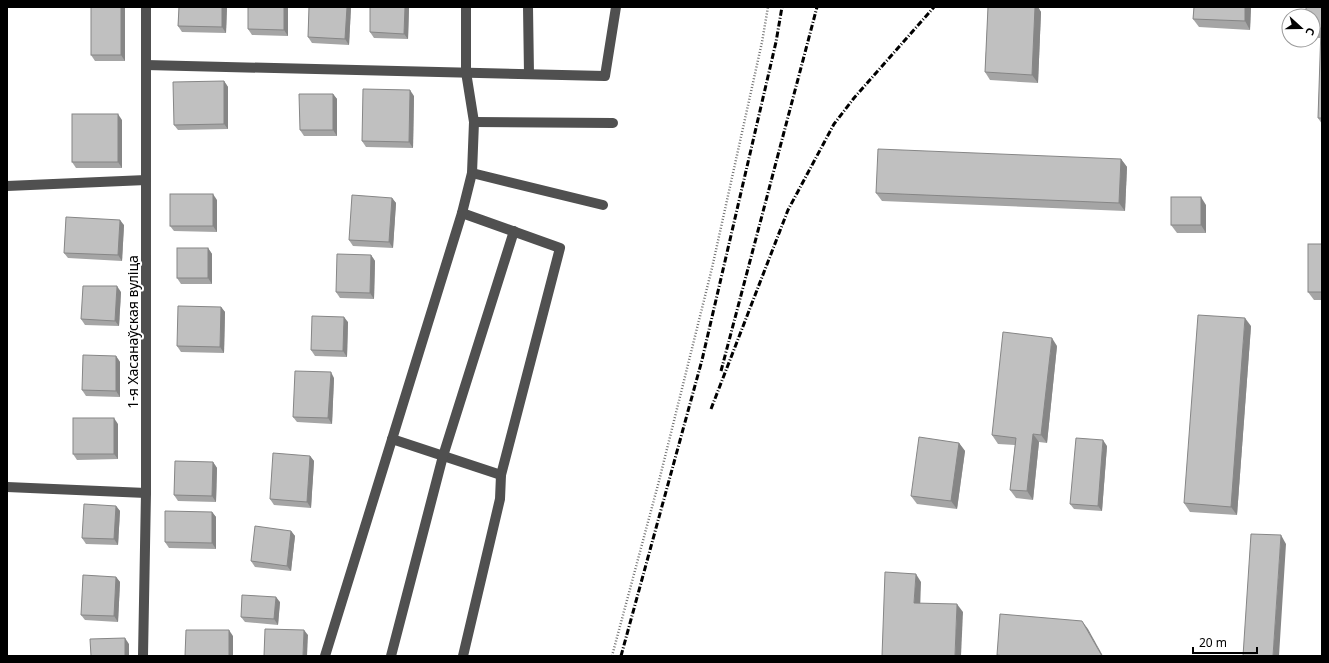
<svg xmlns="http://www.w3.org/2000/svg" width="1329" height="663" font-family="'Noto Sans',sans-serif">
<rect width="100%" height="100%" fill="#fff"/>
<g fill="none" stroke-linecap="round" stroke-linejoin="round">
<!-- path -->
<polyline stroke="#727272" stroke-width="2.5" stroke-dasharray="1 2" stroke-linecap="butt" points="612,656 659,481 712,268 762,42 768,7"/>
<!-- minor -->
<g stroke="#505050" stroke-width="10">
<polyline points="528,7 529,74"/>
<polyline points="146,65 605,76 616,7"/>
<polyline points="474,122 613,123"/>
<polyline points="472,173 603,205"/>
<polyline points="7,186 146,180"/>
<polyline points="462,213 560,248 501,475 500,499 463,656"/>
<polyline points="392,439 501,475"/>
<polyline points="7,487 146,493"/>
<polyline points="143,656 146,493 146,7"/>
<polyline points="325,656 462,213 472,173 474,122 466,72 466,7"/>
<polyline points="391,656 443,456 514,231"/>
</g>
<!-- rail -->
<g stroke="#000" stroke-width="3" stroke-dasharray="6 2 1 2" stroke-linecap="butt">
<polyline points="721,371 817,7"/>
<polyline points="711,409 788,210 834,124 854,98 934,7"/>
<polyline points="621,656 702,360 776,42 782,7"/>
</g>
</g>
<!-- wall -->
<g fill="#a5a5a5">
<polygon points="91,7 125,7 125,61 95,61 91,55"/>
<polygon points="179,7 227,7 226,33 182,32 178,26"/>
<polygon points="288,7 288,36 252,35 248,29"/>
<polygon points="309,7 351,7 349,45 312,43 308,37"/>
<polygon points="370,7 409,7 408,39 374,38 370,32"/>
<polygon points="988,7 1038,7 1041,12 1038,83 990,80 985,72"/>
<polygon points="1194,7 1251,7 1250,30 1199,27 1193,19"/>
<polygon points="1322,7 1322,124 1318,118 1321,38 1313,38 1313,16"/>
<polygon points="224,81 228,87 228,129 178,130 174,125"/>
<polygon points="333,94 337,99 337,136 304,136 300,130"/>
<polygon points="414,96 413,148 366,147 362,141"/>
<polygon points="122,120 122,168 76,168 72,162"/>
<polygon points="1121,159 1127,167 1125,211 882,201 876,193"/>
<polygon points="392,198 396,203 393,248 353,246 349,240"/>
<polygon points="217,200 217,232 174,231 170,226"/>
<polygon points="1206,205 1206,233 1177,233 1171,225"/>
<polygon points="124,225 122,261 68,258 64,253"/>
<polygon points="1322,244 1322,300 1314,300 1308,292"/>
<polygon points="208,248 212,254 212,284 181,284 177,278"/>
<polygon points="371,255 375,261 374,299 340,298 336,292"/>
<polygon points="121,292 119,326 85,325 81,319"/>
<polygon points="221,307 225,312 224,353 181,352 177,346"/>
<polygon points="348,322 347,357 315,356 311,350"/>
<polygon points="1251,326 1237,515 1190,512 1184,503"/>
<polygon points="1057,346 1047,443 1039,442 1033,500 1016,498 1010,490 1015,445 998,444 992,435"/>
<polygon points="116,356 120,362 120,397 86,396 82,390"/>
<polygon points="334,378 332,424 297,422 293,417"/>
<polygon points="118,424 118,459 77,460 73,454"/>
<polygon points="959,443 965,451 957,509 917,504 911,496"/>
<polygon points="1107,446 1102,511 1074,509 1070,504"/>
<polygon points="310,456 314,461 311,508 274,505 270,499"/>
<polygon points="213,462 217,468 216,502 178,501 174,495"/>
<polygon points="116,506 120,511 118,545 86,544 82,538"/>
<polygon points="212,512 216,517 216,549 169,548 165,542"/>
<polygon points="291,531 295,536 291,571 255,567 251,561"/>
<polygon points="116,577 120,582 118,622 85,620 81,615"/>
<polygon points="280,602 278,625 245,622 241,617"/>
</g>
<!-- shaded-wall -->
<g fill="#868686">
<polygon points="121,7 125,7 125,61 121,55"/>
<polygon points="222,7 227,7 226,33 222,27"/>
<polygon points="284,7 288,7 288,36 284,30"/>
<polygon points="347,7 351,7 349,45 345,39"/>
<polygon points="405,7 409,7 408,39 404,34"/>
<polygon points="1035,7 1038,7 1041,12 1038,83 1032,75"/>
<polygon points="1245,7 1251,7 1250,30 1245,21"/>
<polygon points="224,81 228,87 228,129 224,124"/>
<polygon points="410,90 414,96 413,148 409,142"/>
<polygon points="333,94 337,99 337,136 333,130"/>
<polygon points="118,114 122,120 122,168 118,162"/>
<polygon points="1121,159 1127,167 1125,211 1119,203"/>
<polygon points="213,194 217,200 217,232 213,226"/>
<polygon points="1201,197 1206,205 1206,233 1201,225"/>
<polygon points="392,198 396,203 393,248 389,242"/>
<polygon points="120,220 124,225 122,261 118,255"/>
<polygon points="208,248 212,254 212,284 208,278"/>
<polygon points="371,255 375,261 374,299 370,293"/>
<polygon points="117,286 121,292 119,326 115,321"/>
<polygon points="221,307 225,312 224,353 220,347"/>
<polygon points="344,317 348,322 347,357 343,351"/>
<polygon points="1245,318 1251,326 1237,515 1231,507"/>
<polygon points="1052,338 1057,346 1047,443 1041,435"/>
<polygon points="116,356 120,362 120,397 116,391"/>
<polygon points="331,372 334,378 332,424 328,418"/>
<polygon points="114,418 118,424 118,459 114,454"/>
<polygon points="1033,434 1039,442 1033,500 1027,491"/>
<polygon points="1103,440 1107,446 1102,511 1098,506"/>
<polygon points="959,443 965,451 957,509 951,501"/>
<polygon points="310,456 314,461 311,508 307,502"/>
<polygon points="213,462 217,468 216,502 212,496"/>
<polygon points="116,506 120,511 118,545 114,539"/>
<polygon points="212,512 216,517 216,549 212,543"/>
<polygon points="291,531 295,536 291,571 287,566"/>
<polygon points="1281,535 1286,544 1279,656 1273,656"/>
<polygon points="916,574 921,582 920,611 914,603"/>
<polygon points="116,577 120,582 118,622 114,616"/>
<polygon points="276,597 280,602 278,625 274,619"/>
<polygon points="957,604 963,612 961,656 955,656"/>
<polygon points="1082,621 1088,629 1103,656 1102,656"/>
<polygon points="229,630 233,636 233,656 229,656"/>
<polygon points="304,630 308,635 307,656 303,656"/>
<polygon points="125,638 129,644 129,656 125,656"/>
</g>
<!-- building -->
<g fill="#c0c0c0" stroke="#868686">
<rect x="91" y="7" width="30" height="48"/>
<polygon points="179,7 222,7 222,27 178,26"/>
<polygon points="248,7 284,7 284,30 248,29"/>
<polygon points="309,7 347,7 345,39 308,37"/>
<polygon points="370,7 405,7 404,34 370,32"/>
<polygon points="988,7 1035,7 1032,75 985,72"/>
<polygon points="1194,7 1245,7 1245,21 1193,19"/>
<polygon points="1306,7 1322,7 1322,118 1318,118 1321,28 1313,28 1313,16 1306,16"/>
<polygon points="224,81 224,124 174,125 173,82"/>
<polygon points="363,89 410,90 409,142 362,141"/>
<polygon points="299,94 333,94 333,130 300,130"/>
<rect x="72" y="114" width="46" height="48"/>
<polygon points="878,149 1121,159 1119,203 876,193"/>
<rect x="170" y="194" width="43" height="32"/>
<polygon points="352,195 392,198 389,242 349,240"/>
<rect x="1171" y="197" width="30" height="28"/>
<polygon points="66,217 120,220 118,255 64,253"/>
<rect x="1308" y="244" width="14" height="48"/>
<rect x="177" y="248" width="31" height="30"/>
<polygon points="337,254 371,255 370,293 336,292"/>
<polygon points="83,286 117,286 115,321 81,319"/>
<polygon points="178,306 221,307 220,347 177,346"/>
<polygon points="1198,315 1245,318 1231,507 1184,503"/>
<polygon points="312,316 344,317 343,351 311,350"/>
<polygon points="1003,332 1052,338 1041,435 1033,434 1027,491 1010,490 1016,438 992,435"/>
<polygon points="83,355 116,356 116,391 82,390"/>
<polygon points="295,371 331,372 328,418 293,417"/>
<rect x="73" y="418" width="41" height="36"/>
<polygon points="919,437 959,443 951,501 911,496"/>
<polygon points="1076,438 1103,440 1098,506 1070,504"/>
<polygon points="273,453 310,456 307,502 270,499"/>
<polygon points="175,461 213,462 212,496 174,495"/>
<polygon points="84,504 116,506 114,539 82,538"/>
<polygon points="165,511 212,512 212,543 165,542"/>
<polygon points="255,526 291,531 287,566 251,561"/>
<polygon points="1251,534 1281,535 1273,656 1243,656"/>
<polygon points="885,572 916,574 914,603 957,604 955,656 882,656"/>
<polygon points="83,575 116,577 114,616 81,615"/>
<polygon points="242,595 276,597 274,619 241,617"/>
<polygon points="1000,614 1082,621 1102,656 1004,656 997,655"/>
<polygon points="265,629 304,630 303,656 264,656"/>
<polygon points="186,630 229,630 229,656 185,656"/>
<polygon points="125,638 125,656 91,656 90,639"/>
</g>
<g text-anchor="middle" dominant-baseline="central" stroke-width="4" stroke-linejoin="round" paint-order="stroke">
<!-- street labels -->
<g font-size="14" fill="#000" stroke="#fff">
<text transform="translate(132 332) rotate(-90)">1-я Хасанаўская вуліца</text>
</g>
</g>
<!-- border -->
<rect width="1329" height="663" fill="none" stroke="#000000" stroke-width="16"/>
<!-- north arrow -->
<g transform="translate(1301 28) rotate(111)"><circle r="19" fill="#ffffff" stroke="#999999"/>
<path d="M0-3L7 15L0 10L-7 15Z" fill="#000000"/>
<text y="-6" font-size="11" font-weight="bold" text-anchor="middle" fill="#000000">С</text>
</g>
<!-- scale -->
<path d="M1193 647v6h64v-6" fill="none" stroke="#000000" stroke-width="2"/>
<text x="1199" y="647" font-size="12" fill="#000000" stroke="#ffffff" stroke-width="3" paint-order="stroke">20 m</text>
</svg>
